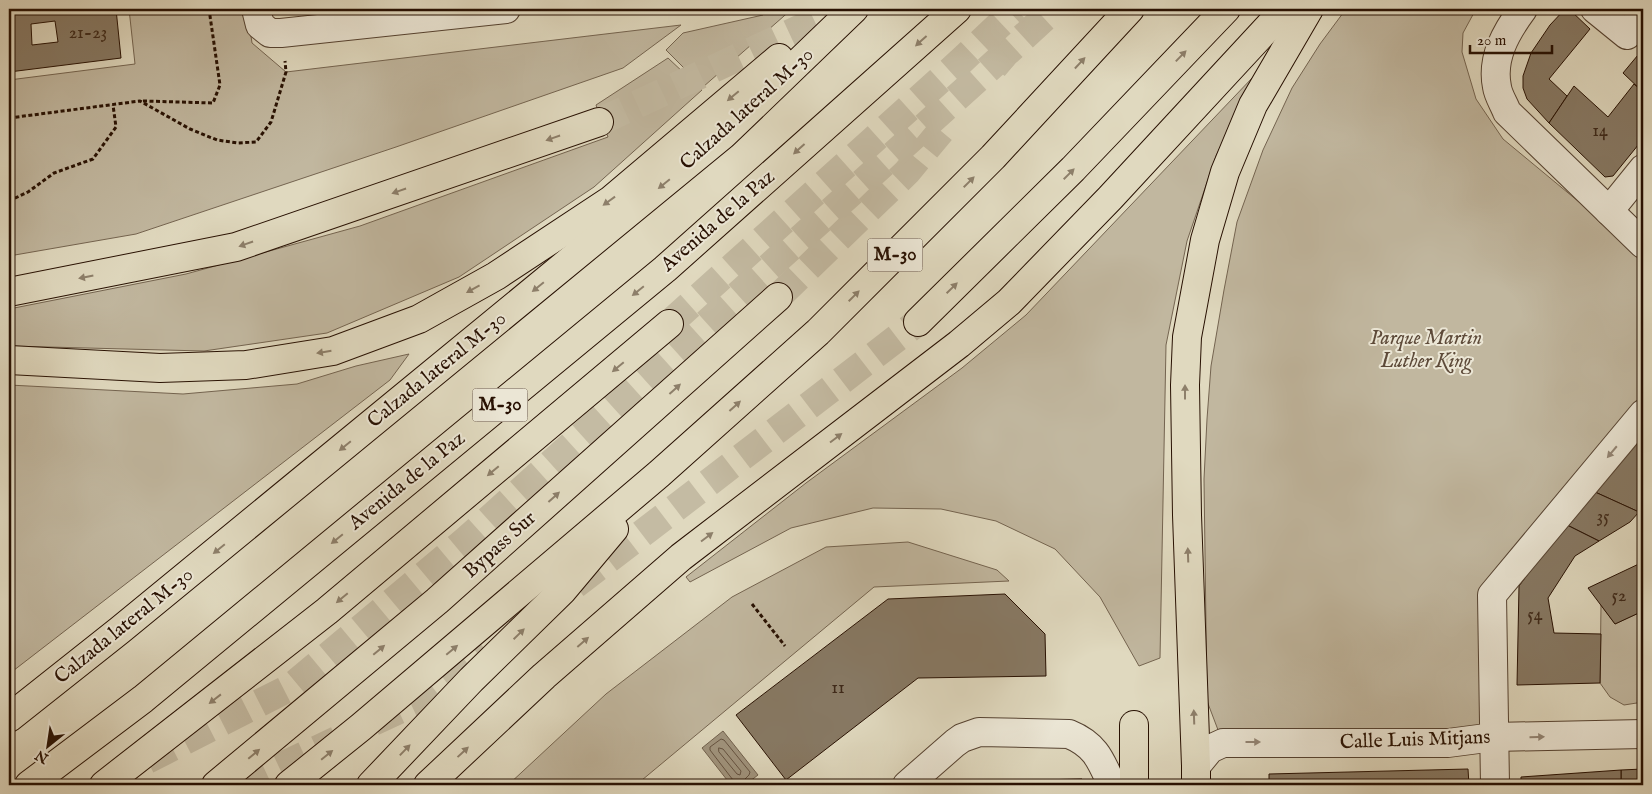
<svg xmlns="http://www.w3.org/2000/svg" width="1652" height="794" font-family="'IM FELL English',serif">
<rect width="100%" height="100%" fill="#e0d9bf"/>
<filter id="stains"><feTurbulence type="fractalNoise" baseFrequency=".004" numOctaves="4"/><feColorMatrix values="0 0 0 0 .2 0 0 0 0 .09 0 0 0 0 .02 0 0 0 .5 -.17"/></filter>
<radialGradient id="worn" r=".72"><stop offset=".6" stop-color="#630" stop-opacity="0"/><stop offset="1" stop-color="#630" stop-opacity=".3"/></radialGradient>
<!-- green -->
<g fill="#c1b79f" stroke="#746450">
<polygon points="129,9 247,9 252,43 286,72 681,25 623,68 396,147 136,234 9,256 9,80 135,64"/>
<polygon points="764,9 792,9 703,87 666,50 683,33 763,15"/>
<polygon points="1346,9 1476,9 1463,33 1462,52 1476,99 1503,139 1643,255 1643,414 1492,595 1494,737 1223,743 1207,701 1204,479 1207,419 1211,366 1224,290 1237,222 1263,150 1292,88 1320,44"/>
<polygon points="668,58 702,90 594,187 459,277 327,333 204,351 9,346 9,309 186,274 360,226 608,137 596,105"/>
<polygon points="1254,76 1216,156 1187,241 1166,345 1160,658 1139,666 1100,597 1055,549 996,521 941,509 873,508 791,528 690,582 686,577 806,483 962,368 1026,315"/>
<polygon points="409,354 390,380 9,674 9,385 183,394 297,384 356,366"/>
<polygon points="908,542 997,570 1009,581 874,587 636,785 508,785 606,694 732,597 826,547"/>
<polygon points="1601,605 1615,624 1643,611 1643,702 1624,705 1610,697 1600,683"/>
</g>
<!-- water -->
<polygon fill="#a1957f" stroke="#70604d" points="723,731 758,775 745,785 731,785 702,748"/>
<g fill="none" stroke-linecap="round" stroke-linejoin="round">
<!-- shore -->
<g stroke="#645240" stroke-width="1">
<polygon points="719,748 723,749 741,771 740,775 737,774 719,752"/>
<polyline points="735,785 733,780 710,750 710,747 721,739 724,740 750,772 749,775 744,780 742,785"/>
</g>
</g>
<!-- building -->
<g fill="#877964" stroke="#271002" fill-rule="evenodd">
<path d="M9,9H116L121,58L9,72ZM55,21L58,42L32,45L31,24Z"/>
<polygon points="1565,9 1569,9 1590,29 1549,79 1567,96 1549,123 1527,99 1523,88 1523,76 1531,53 1550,25"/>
<polygon points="1643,49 1643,92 1623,73"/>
<polygon points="1634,84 1643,92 1643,139 1613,176 1605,177 1549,123 1574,86 1608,117"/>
<polygon points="1643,435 1643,509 1639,512 1595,492"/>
<polygon points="1595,492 1639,512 1630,522 1599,541 1565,524"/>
<polygon points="1565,524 1599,541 1575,556 1548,598 1554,633 1601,634 1600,683 1517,685 1519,586"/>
<polygon points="1643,562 1643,611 1615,624 1588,588"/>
<polygon points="1005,594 1045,634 1046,676 918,678 786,780 736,715 888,599"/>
<polygon points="1468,769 1469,785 1269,785 1269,774"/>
<polygon points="1643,769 1643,785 1621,785 1621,770"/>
<polygon points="1621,770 1621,785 1521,785 1521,777"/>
<polygon points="1082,779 1082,785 1035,785 1035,780"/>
</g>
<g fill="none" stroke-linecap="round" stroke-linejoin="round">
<!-- highway-tunnel -->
<g stroke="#c4bba3" stroke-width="28" stroke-dasharray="28 14" stroke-linecap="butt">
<polyline points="994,67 1005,54 1054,9"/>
<polyline points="599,122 842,9"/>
<polyline points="778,297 907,172 941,131"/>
<polyline points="669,324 960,62 1016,9"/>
<polyline points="575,585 918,322"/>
<polyline points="373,722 431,695 487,652"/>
<polyline points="147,760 291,687 466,540 1005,54"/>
<polyline points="241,785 337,740"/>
</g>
<!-- minor casing -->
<g stroke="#554231" stroke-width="30">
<g id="minor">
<polyline points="256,9 260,25 270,33 281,33 506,9"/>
<path d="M1523,9C1506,32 1491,58 1497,87C1498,95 1504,104 1507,112L1643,244"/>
<polyline points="1595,9 1627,35 1643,15"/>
<polyline points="1609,211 1643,169"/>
<polyline points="1196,766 1210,749 1223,743 1448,743 1494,737 1643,734"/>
<path d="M907,785L955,743L962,738L979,732L1069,734C1096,745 1101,761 1112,785"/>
<polyline points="1495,785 1492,595 1643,414"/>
</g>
</g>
<!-- major casing -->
<g stroke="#271002" stroke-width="30">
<polyline id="major" points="1196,766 1196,785"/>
</g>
<!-- highway casing -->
<g stroke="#271002" stroke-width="30">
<g id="highway">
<polyline points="9,292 236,247 599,122"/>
<polyline points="918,322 1073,169 1226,9"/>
<polyline points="9,360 160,368 246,365 333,351 419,319 496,276 611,200 779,58"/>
<polyline points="9,718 120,630 723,135 854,9"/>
<polyline points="1134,725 1134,785"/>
<polyline points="1196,766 1187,515 1185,385 1187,337 1205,240 1225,172 1253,105 1309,9"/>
<polyline points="29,785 143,699 665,269 957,9"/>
<polyline points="104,785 327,611 669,324"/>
<polyline points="216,785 437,601 778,297"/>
<polyline points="289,785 361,727 659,474 818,332 993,157 1130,9"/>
<polyline points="371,785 471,680 562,591 614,529"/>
<polyline points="428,785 544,676 681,557 959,344 1009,302 1110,198 1285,9"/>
</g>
</g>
<!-- path -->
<g stroke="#271002" stroke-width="3" stroke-dasharray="4 2.5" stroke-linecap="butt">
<polyline points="143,101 213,103 220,85 209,9"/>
<polyline points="9,118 140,101 190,129 217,140 238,143 256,142 271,122 286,72 285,61"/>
<polyline points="9,201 28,192 54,173 93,159 116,127 113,105"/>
<polyline points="752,604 785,646"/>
</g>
<!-- minor -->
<use href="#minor" stroke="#ebe6d5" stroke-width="28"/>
<!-- major -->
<use href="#major" stroke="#e0d9bf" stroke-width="28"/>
<!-- highway -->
<use href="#highway" stroke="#e0d9bf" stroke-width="28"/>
</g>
<!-- one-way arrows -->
<defs><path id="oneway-solid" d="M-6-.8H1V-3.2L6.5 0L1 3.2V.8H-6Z" transform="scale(1.25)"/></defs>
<g fill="#8d7f6a">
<use href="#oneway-solid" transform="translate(921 41) rotate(138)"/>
<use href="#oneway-solid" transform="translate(1181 56) rotate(-46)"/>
<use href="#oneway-solid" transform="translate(1080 63) rotate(-47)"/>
<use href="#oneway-solid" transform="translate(733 96) rotate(140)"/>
<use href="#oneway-solid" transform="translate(553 138) rotate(161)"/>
<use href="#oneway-solid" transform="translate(799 149) rotate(138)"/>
<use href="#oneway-solid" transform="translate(1069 174) rotate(-45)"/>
<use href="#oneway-solid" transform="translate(969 182) rotate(-45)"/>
<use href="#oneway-solid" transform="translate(664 184) rotate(141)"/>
<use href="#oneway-solid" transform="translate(399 191) rotate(161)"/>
<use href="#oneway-solid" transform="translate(609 201) rotate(144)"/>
<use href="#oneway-solid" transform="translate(246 244) rotate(161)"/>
<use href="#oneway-solid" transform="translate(86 277) rotate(169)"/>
<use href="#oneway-solid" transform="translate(538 287) rotate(141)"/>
<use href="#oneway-solid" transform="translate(952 288) rotate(-44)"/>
<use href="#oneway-solid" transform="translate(473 289) rotate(151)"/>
<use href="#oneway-solid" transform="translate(638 291) rotate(141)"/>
<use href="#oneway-solid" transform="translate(854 296) rotate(-45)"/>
<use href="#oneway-solid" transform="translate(324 352) rotate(171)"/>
<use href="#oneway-solid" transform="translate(618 367) rotate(140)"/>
<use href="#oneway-solid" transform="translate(675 389) rotate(-42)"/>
<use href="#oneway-solid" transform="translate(1185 392) rotate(-90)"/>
<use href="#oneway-solid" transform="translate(735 406) rotate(-42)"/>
<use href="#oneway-solid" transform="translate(836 438) rotate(-37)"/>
<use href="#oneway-solid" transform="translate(345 446) rotate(141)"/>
<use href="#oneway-solid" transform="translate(493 471) rotate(140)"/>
<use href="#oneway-solid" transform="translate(554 497) rotate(-42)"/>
<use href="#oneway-solid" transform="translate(707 537) rotate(-37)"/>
<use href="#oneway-solid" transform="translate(337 539) rotate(141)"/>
<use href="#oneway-solid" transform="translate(219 549) rotate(141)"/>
<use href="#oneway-solid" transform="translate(1188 555) rotate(-92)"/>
<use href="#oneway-solid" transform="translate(342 598) rotate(140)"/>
<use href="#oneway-solid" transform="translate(519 634) rotate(-44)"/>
<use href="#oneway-solid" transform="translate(583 642) rotate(-41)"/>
<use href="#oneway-solid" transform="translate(379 650) rotate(-40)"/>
<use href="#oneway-solid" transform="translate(452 650) rotate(-40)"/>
<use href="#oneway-solid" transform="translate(215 699) rotate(142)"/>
<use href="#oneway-solid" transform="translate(1194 717) rotate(-92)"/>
<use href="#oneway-solid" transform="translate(405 750) rotate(-46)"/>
<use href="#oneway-solid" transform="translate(463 752) rotate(-43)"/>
<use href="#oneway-solid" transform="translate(254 754) rotate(-40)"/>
<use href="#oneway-solid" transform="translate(327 755) rotate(-39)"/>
</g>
<g fill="#938676">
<use href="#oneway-solid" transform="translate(1612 452) rotate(130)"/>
<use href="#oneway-solid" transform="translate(1537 737) rotate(-2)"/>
<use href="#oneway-solid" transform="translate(1253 742)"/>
</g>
<g text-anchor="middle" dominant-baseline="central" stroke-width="4" stroke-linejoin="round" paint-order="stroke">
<!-- number labels -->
<g font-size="18" fill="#3f2a1a">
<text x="88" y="33">21-23</text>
<text x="1600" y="131">14</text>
<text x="1603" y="517">35</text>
<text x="1619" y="596">52</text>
<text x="1535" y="615">54</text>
<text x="838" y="688">11</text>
</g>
<!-- shield labels -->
<g fill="#ebe6d5" stroke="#625041" stroke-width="1">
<rect x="867.5" y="238.5" width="55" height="33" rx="4"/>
<rect x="472.5" y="388.5" width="55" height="33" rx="4"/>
</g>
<g font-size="19" font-weight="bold" fill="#271002">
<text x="895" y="255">M-30</text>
<text x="500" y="405">M-30</text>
</g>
<!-- street labels -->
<g font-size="20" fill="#271002" stroke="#ebe6d5">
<text transform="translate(747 109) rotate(-42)">Calzada lateral M-30</text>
<text transform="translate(718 221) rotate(-41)">Avenida de la Paz</text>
<text transform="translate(437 370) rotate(-39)">Calzada lateral M-30</text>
<text transform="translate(407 481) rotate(-39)">Avenida de la Paz</text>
<text transform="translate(500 545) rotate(-42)">Bypass Sur</text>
<text transform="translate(124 626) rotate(-39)">Calzada lateral M-30</text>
<text transform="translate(1415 740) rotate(-2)">Calle Luis Mitjans</text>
</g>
<!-- park labels -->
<g font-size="20" font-style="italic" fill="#5d4a39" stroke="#ebe6d5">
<text x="1426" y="338">Parque Martin<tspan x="1426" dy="23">Luther King</tspan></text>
</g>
</g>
<!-- margin -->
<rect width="1652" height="794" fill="none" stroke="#e0d9bf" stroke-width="30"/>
<rect x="10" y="10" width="1632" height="774" fill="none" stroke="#271002" stroke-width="2.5"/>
<rect x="15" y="15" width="1622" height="764" fill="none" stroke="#271002"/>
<!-- north arrow -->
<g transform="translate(48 746) rotate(210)" stroke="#ebe6d5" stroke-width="4" paint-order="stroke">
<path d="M0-4L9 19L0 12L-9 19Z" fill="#271002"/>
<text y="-8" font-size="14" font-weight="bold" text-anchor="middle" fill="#271002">N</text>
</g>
<!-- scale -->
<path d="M1470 45v8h82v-8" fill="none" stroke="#271002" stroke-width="2.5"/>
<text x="1477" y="45" font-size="15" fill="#271002" stroke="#ebe6d5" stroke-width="4" paint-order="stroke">20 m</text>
<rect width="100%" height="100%" filter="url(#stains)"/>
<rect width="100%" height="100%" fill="url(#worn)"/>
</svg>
